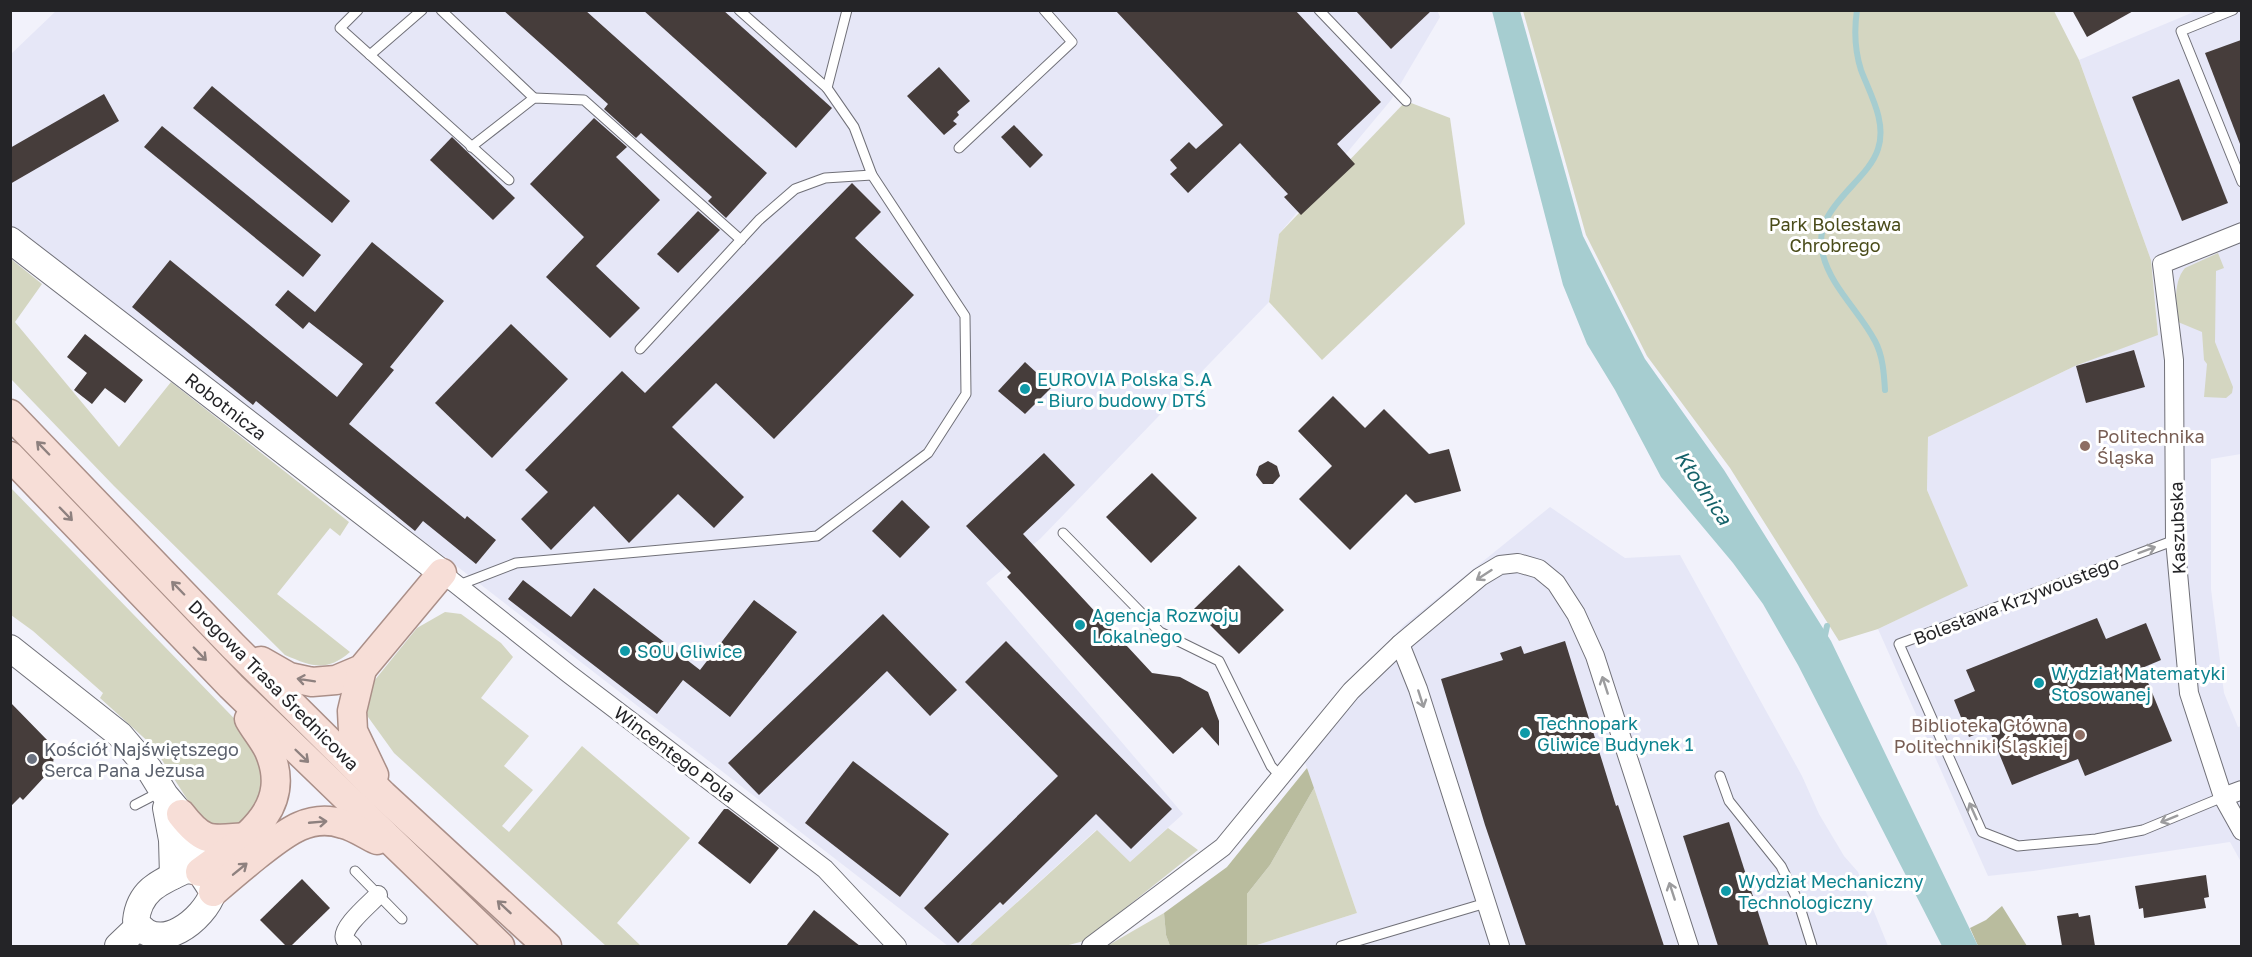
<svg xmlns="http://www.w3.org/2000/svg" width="2252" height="957" font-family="'Golos Text',sans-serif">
<rect width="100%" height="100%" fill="#f2f2fb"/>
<!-- built -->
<g fill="#e6e7f7">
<polygon points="57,10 1437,10 1440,17 1391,100 1279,234 1269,302 1040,539 986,583 1183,814 1130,862 1096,830 969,946 948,946 454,564 11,225 10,55"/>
<polygon points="2196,11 2241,11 2241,454 2211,459 2211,589 2224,693 2238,727 2241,726 2241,862 2230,842 2033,871 1988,876 1878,629 1967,586 1927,490 1928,437 2075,366 2158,334 2151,260 2079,60"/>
<polygon points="1550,507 1625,558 1680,555 1802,776 1819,814 1844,856 1858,872 1888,946 1254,946 1357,913 1298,742 1404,625"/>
</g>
<!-- green -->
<g fill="#d4d6c1">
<polygon points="1523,11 2054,11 2079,60 2151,260 2158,335 2075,366 1928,437 1927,490 1968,586 1878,629 1839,641 1730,468 1647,356 1586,235"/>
<polygon points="1406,101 1450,118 1465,224 1322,360 1269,302 1279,234"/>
<path d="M2218,253L2224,268L2216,271L2215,342L2233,387L2232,393L2226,398L2204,397L2207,364L2204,360L2202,332L2178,322C2176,305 2173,282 2185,268Z"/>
<path d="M11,259L42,284L15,322L119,447L171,382L349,522L340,536L330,528L277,594L350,652C326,673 311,666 285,655L114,486L11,379Z"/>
<polygon points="10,487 256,741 265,759 259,811 229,833 199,822 187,799 153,746 100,698 103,693 33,631 11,615"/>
<polygon points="445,612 461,614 501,643 513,657 481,698 529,736 504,766 533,790 502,826 509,832 582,746 690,838 617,923 641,946 606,946 394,753 363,710 370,686 417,628"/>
<polygon points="1314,788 1357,913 1254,946 1247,946 1247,894 1270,865"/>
<polygon points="1168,828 1198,850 1084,941 1065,946 969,946 1097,830 1130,862"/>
<polygon points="1164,913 1166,935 1170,946 1107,946"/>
</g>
<!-- forest -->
<g fill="#b9bc9e">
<polygon points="1307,768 1314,788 1270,865 1247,894 1247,946 1170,946 1166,935 1164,913 1227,867"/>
<polygon points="2002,906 2027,946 1978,946 1970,928 1986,920"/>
</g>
<!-- water -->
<polygon fill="#a6cdd0" points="1492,11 1520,11 1583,236 1645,359 1724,470 1831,641 1978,946 1942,946 1798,665 1763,604 1733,563 1661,477 1615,390 1587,344 1563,285"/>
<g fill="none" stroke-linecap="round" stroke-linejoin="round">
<!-- stream -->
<g stroke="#a6cdd0" stroke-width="6">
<path d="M1857,10C1854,30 1855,51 1861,70C1870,94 1887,122 1878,149C1867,184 1810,208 1823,255C1831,287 1860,312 1875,341C1883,356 1884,374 1885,390"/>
<polyline points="1824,640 1827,626"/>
</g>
</g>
<!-- building -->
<g fill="#463d3b">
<polygon points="503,10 585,10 767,173 726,218 708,201 712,197 641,133 636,138 604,109 608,104"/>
<polygon points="643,10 723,10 832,108 796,148"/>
<polygon points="1115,10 1295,10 1381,102 1337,144 1355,164 1301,215 1284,197 1288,194 1240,143 1188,193 1170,174 1177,168 1170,160 1189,142 1196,149 1223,125"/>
<polygon points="1355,10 1432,10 1391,49"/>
<polygon points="2072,10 2135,10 2087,37"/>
<polygon points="2241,40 2241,144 2240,144 2205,53"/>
<polygon points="939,67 970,101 957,112 959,115 953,121 957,124 944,135 907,96"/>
<polygon points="2179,79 2228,203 2182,221 2132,97"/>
<polygon points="212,86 350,201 332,223 193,108"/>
<polygon points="104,94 119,121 10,184 10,148"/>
<polygon points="594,118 627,147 616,157 660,200 596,266 640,308 610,338 546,277 584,237 530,184"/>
<polygon points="1014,125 1043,155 1030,168 1001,137"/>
<polygon points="162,126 321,255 303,277 144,147"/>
<polygon points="452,137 515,198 493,220 430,160"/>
<polygon points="852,183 881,212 855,238 914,295 774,439 716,383 672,427 744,497 714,528 678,494 629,543 594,506 551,550 521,519 548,492 525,470 622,371 645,393"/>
<polygon points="698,211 720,230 678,273 657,254"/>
<polygon points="372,242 444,301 390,367 394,370 349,424 465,519 467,516 496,540 476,564 423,521 415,531 256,401 253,405 132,307 170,260 337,397 363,364 309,322 303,329 275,305 288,290 315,312"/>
<polygon points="511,324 568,379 492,458 435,403"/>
<polygon points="85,334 143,380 125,403 105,388 92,404 74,390 87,373 67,357"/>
<polygon points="2134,350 2145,387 2086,403 2076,366"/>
<polygon points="1025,362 1052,387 1025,414 998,391"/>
<polygon points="1333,396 1365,428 1384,409 1429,454 1449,449 1461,491 1415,503 1406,494 1350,550 1299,499 1332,466 1298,431"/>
<polygon points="1044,453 1075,485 1023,534 1152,673 1180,677 1208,692 1219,721 1219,746 1202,727 1173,754 1007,577 1011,573 966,526"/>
<polygon points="1268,461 1277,466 1280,476 1273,484 1263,484 1256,475 1259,466"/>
<polygon points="1152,473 1197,518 1151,563 1106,517"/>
<polygon points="902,500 930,527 900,558 872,531"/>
<polygon points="1239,565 1284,610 1239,654 1194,609"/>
<polygon points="523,580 571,617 594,588 700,670 754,600 797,632 730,717 683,680 657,714 508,599"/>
<polygon points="883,614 957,690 930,716 887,671 759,795 728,763"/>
<polygon points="2097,618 2106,639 2146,623 2161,660 2142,668 2172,741 2085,776 2078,759 2012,785 1989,729 1969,737 1954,700 1975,691 1966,670"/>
<polygon points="1006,641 1172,809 1131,849 1096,814 1003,905 1000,902 958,943 924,908 1058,776 965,682"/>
<polygon points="1565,641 1616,806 1618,805 1664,946 1526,946 1485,825 1441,679 1503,660 1500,653 1521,646 1524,654"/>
<polygon points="10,702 49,742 46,745 54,753 53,765 46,773 47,774 23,800 20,797 10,807"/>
<polygon points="853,761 949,834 900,897 805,823"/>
<polygon points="724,809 728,809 779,848 750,884 698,843"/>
<polygon points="1729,822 1769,946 1718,946 1683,836"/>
<polygon points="2206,875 2209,897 2204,898 2206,908 2144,918 2143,908 2139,909 2135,886"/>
<polygon points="302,879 330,908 291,946 286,946 260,920"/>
<polygon points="814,910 860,946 786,946"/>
<polygon points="2078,913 2079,917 2090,915 2095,946 2062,946 2057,916"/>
</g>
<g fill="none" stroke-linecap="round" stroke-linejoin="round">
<!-- lane casing -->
<g stroke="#707078" stroke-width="11">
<g id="lane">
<polyline points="358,10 340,28 509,180"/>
<polyline points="441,10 534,98"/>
<polyline points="739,10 827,88"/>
<polyline points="1319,10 1406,101"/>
<polyline points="2233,10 2181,31 2242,182"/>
<polyline points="370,55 422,10"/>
<polyline points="471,147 534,98 584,100 741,240"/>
<polyline points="959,148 1072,42 1044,10"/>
<polyline points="640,349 759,220 795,189 825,178 872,175"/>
<polyline points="1063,533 1160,632 1219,661 1271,766 1282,778"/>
<polyline points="2175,540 1899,644 1982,832 2018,846 2096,839 2143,830 2223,797"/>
<polyline points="459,585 516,563 817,536 928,453 966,394 965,316 872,175 854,127 827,88 847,10"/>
<polyline points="1720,776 1729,801 1781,866 1798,901 1812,946"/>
<polyline points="135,805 160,792"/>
<polyline points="355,871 402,919"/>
<polyline points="1341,946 1486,903"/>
</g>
</g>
<!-- street casing -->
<g stroke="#707078" stroke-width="20">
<g id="street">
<polyline points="2242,232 2162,264 2174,360 2175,540 2189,693 2223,797 2242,831"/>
<polyline points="442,573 569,674 825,869 897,946"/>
<polyline points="1400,644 1418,689 1500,946"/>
<polyline points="2223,797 2242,790"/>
<path d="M352,946C350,944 347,942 345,939C340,928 371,903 378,895"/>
<polyline points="1091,946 1223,847 1351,691 1400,644 1480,577 1500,565 1518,563 1539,569 1556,583 1576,614 1595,656 1689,946"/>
</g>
</g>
<!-- secondary casing -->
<g stroke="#707078" stroke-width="28">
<g id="secondary">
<polyline points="10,240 442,573"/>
<polyline points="10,648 120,735 149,769 165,795 181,814 194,848 194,870"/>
<polyline points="166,808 172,840 173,876"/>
<path d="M186,870L200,872L213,892C205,919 157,957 136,921C139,890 160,882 186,870Z"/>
<polyline points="118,946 139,926"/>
</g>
</g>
<!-- primary casing -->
<g stroke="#aa8f88" stroke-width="31">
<g id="primary">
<polyline points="10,414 233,646 383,795 547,946"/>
<polyline points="10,456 231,686 500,946"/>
<polyline points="261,661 289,677 312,682 336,680 362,669 442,573"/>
<polyline points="362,669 352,711 353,731 374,775"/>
<path d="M181,814C205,845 212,839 247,837"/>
<path d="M200,872C240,842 295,811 269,751C264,740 255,730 249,719"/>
<path d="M213,892C227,880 241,868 256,856C282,836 308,812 343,824C355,827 366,835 377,840"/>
</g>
</g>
<!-- lane -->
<use href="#lane" stroke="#fff" stroke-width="9"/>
<!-- street -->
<use href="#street" stroke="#fff" stroke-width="18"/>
<!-- secondary -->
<use href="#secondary" stroke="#fff" stroke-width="26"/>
<!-- primary -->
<use href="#primary" stroke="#f7ded7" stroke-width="28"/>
</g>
<!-- one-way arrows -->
<defs><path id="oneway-shaft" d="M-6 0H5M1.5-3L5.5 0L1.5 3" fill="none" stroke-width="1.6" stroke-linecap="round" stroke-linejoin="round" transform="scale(1.5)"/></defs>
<g stroke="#8e817f">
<use href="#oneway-shaft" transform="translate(43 448) rotate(-134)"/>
<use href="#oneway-shaft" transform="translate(66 514) rotate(46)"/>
<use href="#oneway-shaft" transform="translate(178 588) rotate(-134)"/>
<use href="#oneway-shaft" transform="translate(200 654) rotate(46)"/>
<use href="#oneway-shaft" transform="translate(306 680) rotate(-171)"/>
<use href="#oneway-shaft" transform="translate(302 756) rotate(44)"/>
<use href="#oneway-shaft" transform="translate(318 822) rotate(-5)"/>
<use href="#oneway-shaft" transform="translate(240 869) rotate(-39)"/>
<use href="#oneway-shaft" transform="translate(504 907) rotate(-137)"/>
</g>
<g stroke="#9c9c9e">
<use href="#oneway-shaft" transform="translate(2147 550) rotate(-20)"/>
<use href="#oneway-shaft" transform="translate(1484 575) rotate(147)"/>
<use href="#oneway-shaft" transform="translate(1605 685) rotate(-108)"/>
<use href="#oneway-shaft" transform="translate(1421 699) rotate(72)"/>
<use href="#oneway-shaft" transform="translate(1973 811) rotate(-114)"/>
<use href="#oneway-shaft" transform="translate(2169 819) rotate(158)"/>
<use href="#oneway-shaft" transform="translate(1672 891) rotate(-108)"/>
</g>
<!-- markers -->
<g fill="#0f9aa8" stroke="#fff" stroke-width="2">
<circle cx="1025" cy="389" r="6"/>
<circle cx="1080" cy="625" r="6"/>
<circle cx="625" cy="651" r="6"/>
<circle cx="2039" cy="683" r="6"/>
<circle cx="1525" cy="733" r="6"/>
<circle cx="1726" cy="891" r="6"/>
</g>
<g fill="#8d6e63" stroke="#fff" stroke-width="2">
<circle cx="2085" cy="446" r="6"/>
<circle cx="2080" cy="735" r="6"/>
</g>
<circle fill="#6b7280" stroke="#fff" stroke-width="2" cx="32" cy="759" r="6"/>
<g text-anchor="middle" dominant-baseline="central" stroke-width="6" stroke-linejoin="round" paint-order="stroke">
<!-- park labels -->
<g font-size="18" fill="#4a4c1a" stroke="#fff">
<text x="1835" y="224">Park Bolesława<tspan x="1835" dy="21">Chrobrego</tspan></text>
</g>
<!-- culture labels -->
<g font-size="18" fill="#0d838f" stroke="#fff" text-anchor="start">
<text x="1037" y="379">EUROVIA Polska S.A<tspan x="1037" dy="21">- Biuro budowy DTŚ</tspan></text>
<text x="1092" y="615">Agencja Rozwoju<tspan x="1092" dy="21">Lokalnego</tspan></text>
<text x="637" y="651">SOU Gliwice</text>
<text x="2051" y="673">Wydział Matematyki<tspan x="2051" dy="21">Stosowanej</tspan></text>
<text x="1537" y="723">Technopark<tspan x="1537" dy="21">Gliwice Budynek 1</tspan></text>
<text x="1738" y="881">Wydział Mechaniczny<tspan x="1738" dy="21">Technologiczny</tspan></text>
</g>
<!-- street labels -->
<g font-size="18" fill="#242427" stroke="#fff">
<text transform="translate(226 406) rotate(38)">Robotnicza</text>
<text transform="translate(2177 528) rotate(-92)">Kaszubska</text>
<text transform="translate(2016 600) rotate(-21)">Bolesława Krzywoustego</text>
<text transform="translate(274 685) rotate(45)">Drogowa Trasa Średnicowa</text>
<text transform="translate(675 754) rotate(37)">Wincentego Pola</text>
</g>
<!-- education labels -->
<g font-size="18" fill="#785e54" stroke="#fff" text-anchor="start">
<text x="2097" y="436">Politechnika<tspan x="2097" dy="21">Śląska</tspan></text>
<text x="2068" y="725" text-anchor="end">Biblioteka Główna<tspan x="2068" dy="21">Politechniki Śląskiej</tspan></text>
</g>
<!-- worship labels -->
<g font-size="18" fill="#5b616d" stroke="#fff" text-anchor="start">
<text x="44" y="749">Kościół Najświętszego<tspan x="44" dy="21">Serca Pana Jezusa</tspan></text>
</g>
<!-- water labels -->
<g font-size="20" font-style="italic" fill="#156269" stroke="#fff">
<text transform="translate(1704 487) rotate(56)">Kłodnica</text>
</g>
</g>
<!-- border -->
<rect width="2252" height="957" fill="none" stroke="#242427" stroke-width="24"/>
</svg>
